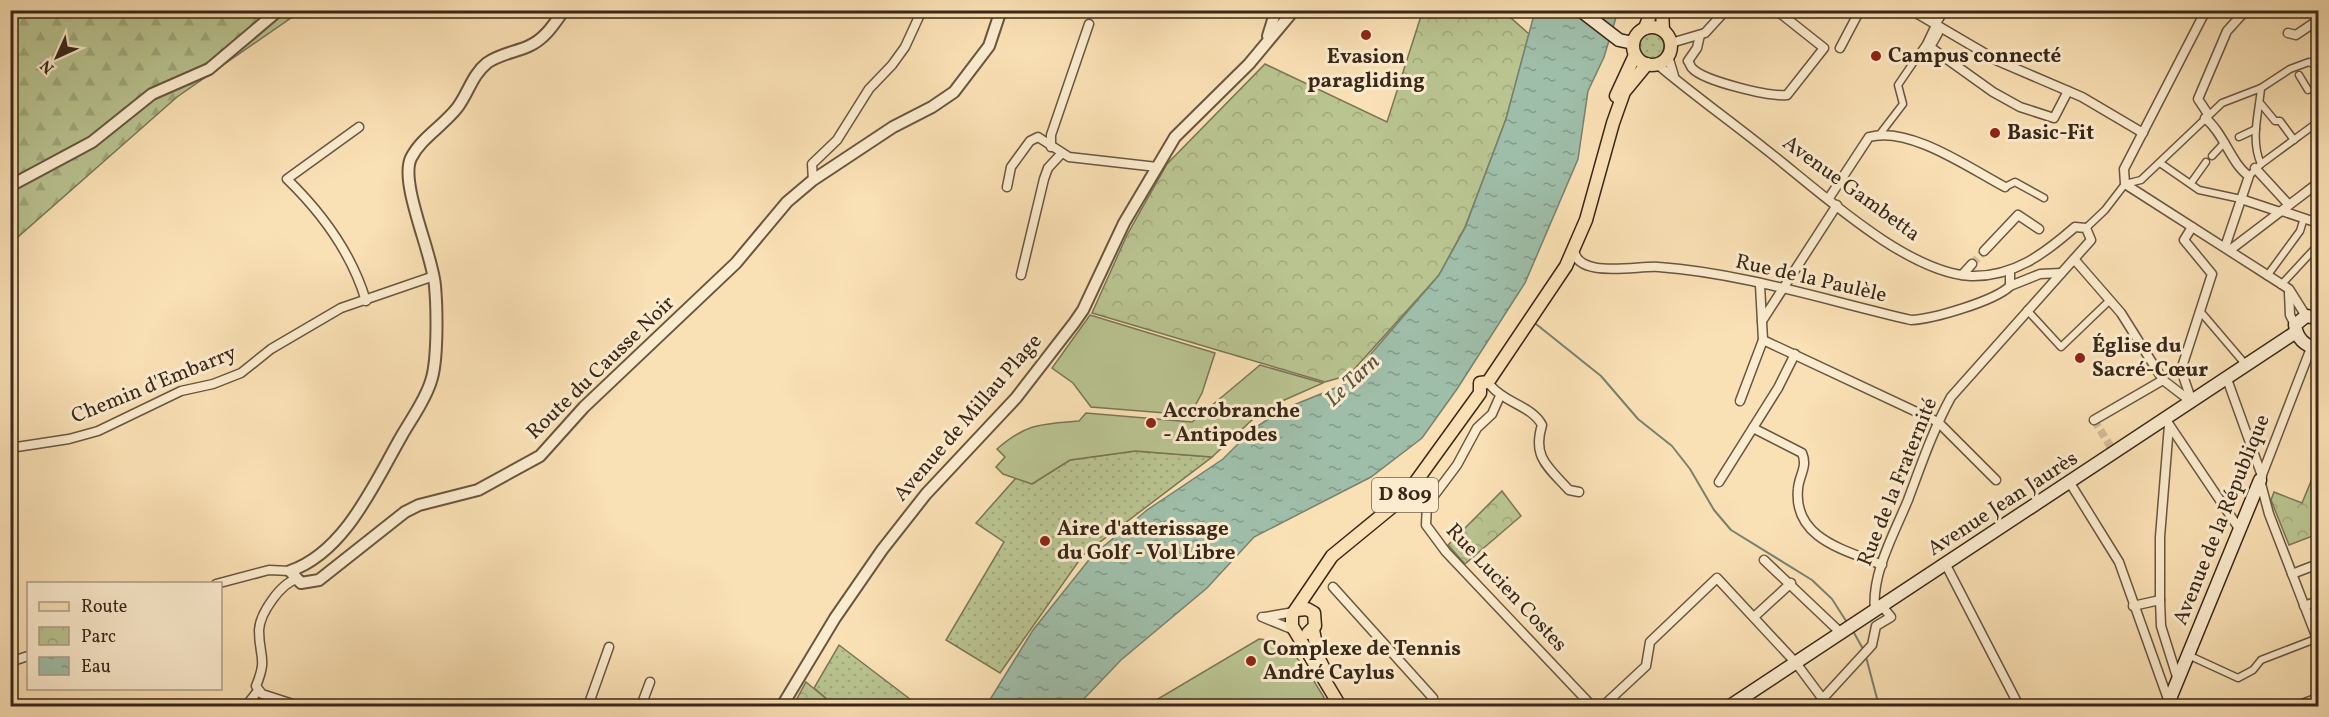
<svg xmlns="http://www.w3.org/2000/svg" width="2329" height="717" font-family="Vollkorn,serif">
<defs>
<pattern id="grass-dots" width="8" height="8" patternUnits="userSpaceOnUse" patternTransform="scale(1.5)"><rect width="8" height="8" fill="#b9c491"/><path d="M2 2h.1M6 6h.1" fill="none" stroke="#a0a87c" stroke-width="1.8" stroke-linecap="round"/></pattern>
<pattern id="forest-firs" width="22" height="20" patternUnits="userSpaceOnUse" patternTransform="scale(1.5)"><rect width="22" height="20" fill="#b9c491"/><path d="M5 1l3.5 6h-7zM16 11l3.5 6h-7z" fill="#a0a87c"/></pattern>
<pattern id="park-crowns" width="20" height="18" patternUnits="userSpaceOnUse" patternTransform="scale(1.5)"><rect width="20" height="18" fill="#b9c491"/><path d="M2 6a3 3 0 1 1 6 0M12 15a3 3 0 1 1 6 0" fill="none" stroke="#a0a87c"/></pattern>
<pattern id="water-ripples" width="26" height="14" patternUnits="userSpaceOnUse" patternTransform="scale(1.5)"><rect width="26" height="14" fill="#9fbea9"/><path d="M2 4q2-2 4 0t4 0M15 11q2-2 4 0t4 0" fill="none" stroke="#839a89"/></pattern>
</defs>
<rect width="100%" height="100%" fill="#fae1b5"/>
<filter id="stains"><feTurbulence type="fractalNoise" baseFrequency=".00333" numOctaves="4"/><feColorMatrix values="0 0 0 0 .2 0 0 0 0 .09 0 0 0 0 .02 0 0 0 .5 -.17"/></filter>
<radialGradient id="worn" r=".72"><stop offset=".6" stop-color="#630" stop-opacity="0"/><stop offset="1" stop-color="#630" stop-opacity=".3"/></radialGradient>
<!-- grass -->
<g fill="url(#grass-dots)" stroke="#797655" stroke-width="1.5">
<circle cx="1651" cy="46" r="13"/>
<polygon points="1135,451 1212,457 1083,555 1000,673 946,640 1004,542 976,523 1016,478 1032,484 1070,460"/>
<polygon points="839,645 919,706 835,706 814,688"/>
</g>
<!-- forest -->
<polygon fill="url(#forest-firs)" stroke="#797655" stroke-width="1.5" points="11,11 301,11 177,97 11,243"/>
<!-- park -->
<g fill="url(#park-crowns)" stroke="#797655" stroke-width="1.5">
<polygon points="1429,11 1503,11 1529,34 1506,119 1483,180 1465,227 1439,275 1349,375 1325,382 1092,313 1127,235 1167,164 1265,64 1387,122 1421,16"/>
<polygon points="2318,471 2318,537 2315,535 2289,545 2271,500 2274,492 2302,503 2314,474 2317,475"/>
<polygon points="1502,491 1521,516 1465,564 1448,545"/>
<polygon points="806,682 835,706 793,706"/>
</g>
<!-- pitch -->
<g fill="#b9c491" stroke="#797655" stroke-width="1.5">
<polygon points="1090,315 1215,353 1202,393 1190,415 1091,407 1073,383 1052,368"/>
<path d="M1260,365L1323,383L1264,409L1212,457L1135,451L1070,460L1032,484L1003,474L996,467L1005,457L997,449C1027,423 1041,424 1079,421L1086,413L1192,422Z"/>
<path d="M1259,639C1296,641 1312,679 1329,706H1146Z"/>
</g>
<!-- water -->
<polygon fill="url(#water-ripples)" stroke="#76826f" stroke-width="1.5" points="1535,11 1618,11 1604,57 1588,91 1578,159 1525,283 1457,389 1422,438 1371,477 1254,537 1207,588 1121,660 1077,706 986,706 1033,630 1092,556 1147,510 1223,459 1253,429 1284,409 1345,384 1439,275 1465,228 1506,119"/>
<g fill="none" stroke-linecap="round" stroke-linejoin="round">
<!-- stream -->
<g stroke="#76826f" stroke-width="2">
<polyline points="1536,324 1601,376 1638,419 1672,446 1690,469 1714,510 1731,530 1812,580 1832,599 1848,624"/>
<polyline points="1853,631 1863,649"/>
<polyline points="1866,657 1879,706"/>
</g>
<!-- minor-tunnel -->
<g stroke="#d3bc96" stroke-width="8" stroke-dasharray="8 4" stroke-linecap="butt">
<polyline points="1972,264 1984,251"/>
<polyline points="2094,420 2112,449"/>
</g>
<!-- pedestrian casing -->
<g stroke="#695640" stroke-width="9">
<g id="pedestrian">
<polyline points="2299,75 2308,90"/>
<polyline points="2261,104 2275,121 2280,121 2294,140"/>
<polyline points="1880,134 1903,104 1898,85 1926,44 1935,25"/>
<polyline points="2239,137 2256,129"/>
<polyline points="2212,156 2225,142"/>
<polyline points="2160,163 2199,190 2241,199"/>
<path d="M2261,164C2250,140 2259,112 2261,88"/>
<polyline points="2249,176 2261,164 2318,122"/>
<polyline points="2191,183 2206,162"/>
<polyline points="2005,187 2015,182 2044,198"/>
<polyline points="2086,228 2105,210 2125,184 2141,180 2222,103 2261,88 2290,69 2309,62 2313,64 2318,62"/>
<polyline points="2267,276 2300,231 2304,218"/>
<polyline points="2281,285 2318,245"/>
<polyline points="2027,310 2061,347 2110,300"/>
<polyline points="2200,311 2246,365"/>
<polyline points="2188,655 2238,678 2253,670 2261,660 2318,638"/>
</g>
</g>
<!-- minor casing -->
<g stroke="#695640" stroke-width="11">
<g id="minor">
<polyline points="1911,10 1998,61 2082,97 2143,133"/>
<polyline points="2206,10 2124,169 2125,184 2289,289 2306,316"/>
<polyline points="1935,25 1938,33 1930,47 1993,92 2020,107 2054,118 2068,91"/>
<polyline points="1935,25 1944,10"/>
<polyline points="2288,33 2296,35 2318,20"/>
<path d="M1700,35L1697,48L1688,61C1690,63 1690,67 1693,69C1705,81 1769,97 1787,95L1824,48L1776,10"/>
<polyline points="1671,43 1705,33 1726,10"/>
<polyline points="1840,48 1860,10"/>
<polyline points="1668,56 1674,76"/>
<path d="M1657,64C1691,93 1729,120 1764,148C1816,188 1905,273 1971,276C2014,277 2044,254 2075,227L2086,228L2091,240L2074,259L1951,397C1933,430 1921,465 1908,500C1894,534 1871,574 1875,611"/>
<polyline points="2208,114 2198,99 2227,31 2246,10"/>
<path d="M2205,118C2224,133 2231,164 2249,176L2225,247"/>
<path d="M359,127L287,179C322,213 352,254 366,301"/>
<polyline points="1051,147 1051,135 1089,24"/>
<polyline points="2255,168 2289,205"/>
<polyline points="813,180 812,164 837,140 869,89 892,65 905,47 922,10"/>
<polyline points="1007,187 1011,167 1030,141 1038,137 1069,157 1157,167"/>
<path d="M1829,198L1869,137C1910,126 1969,168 2005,187"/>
<polyline points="2241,199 2280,212"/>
<polyline points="2282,211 2318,223"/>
<path d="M1574,248C1574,280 1638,265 1659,267C1742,273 1829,301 1911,320C1933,319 1995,301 2010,286V271"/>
<polyline points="2230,250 2318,183"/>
<polyline points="1984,251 2018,215 2039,229"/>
<polyline points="2074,259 2121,313 2163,380 2189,400"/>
<polyline points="1021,275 1044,179 1048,168 1061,154"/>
<polyline points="1962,275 1972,264"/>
<polyline points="2010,286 2040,274 2061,273"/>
<polyline points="2289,293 2290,315 2295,325"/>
<polyline points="1762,321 1837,205"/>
<polyline points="1763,340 1938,422 1996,480"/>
<polyline points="2311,348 2260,480 2269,514 2318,641"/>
<polyline points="2227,379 2262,476"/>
<path d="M1491,386C1505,403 1532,406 1542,425C1532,457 1548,467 1569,490L1579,492"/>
<polyline points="1500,396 1492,414 1477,428 1457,465 1427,505 1426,525 1446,552 1592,706"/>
<polyline points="2187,397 2189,393 2181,370 2212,274 2184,240 2192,227"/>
<polyline points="1740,401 1763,340 1760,285"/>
<polyline points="2094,420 2163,380"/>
<polyline points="2168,423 2240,530"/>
<path d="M1753,428L1802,453C1808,467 1799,475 1798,489C1793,539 1846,550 1882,565"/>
<polyline points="10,448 69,439 98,431 181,391 213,384 241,373 271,349 341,308 434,276"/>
<polyline points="1719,482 1778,388 1795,354"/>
<polyline points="2070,483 2119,562 2169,702"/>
<polyline points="1764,560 1841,633"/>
<polyline points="1946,565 2019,706"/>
<polyline points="2292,574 2318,564"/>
<path d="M297,579C281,583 260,613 259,630C259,658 268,657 256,686L262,694L299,706"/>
<polyline points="216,584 269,570 290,571"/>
<polyline points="1333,587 1433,698"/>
<polyline points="2160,600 2160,537 2169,425"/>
<polyline points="2133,606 2160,600 2161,626 2178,680"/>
<polyline points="2304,606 2318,601"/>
<polyline points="1262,617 1294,630"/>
<polyline points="1265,617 1294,612"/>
<polyline points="1754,617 1791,583"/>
<polyline points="10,662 28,656"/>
<polyline points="246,706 257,692"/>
<polyline points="588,706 609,647"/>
<polyline points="641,706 650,682"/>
<polyline points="1603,706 1646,666 1650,642 1717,578 1796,663 1828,706"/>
<polyline points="1816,706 1872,645 1876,626 1891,617 1882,606"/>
<polyline points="2297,706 2318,698"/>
</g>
</g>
<!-- tertiary casing -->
<g stroke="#695640" stroke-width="14">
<g id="tertiary">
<path d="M564,10C554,24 545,39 529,46C516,52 499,54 487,63C472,75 468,94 457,108C443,126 421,138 411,158C399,183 433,255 435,286C437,308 438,361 431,381C425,401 411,419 401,437C374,484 345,552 290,571L301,583L319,580L405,512L419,505L478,490L540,456L584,407L736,263L787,202L813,180L893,127L932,107L954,92L989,46L1001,10"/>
<polyline points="1268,36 1276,10"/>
<polyline points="10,186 92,142 152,94 209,69 279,10"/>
<polyline points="782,706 835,618 882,550 926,494 1016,398 1074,323 1083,310 1124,223 1175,137 1249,64 1294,10"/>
</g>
</g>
<!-- secondary casing -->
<g stroke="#392719" stroke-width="15">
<g id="secondary">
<polyline points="1580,10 1619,40 1633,43"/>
<path d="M2318,318L2306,316L2295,325C2297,339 2305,346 2318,349"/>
<polyline points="1730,706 2296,332"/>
<polyline points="2167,706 2260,480"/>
</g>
</g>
<!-- primary casing -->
<g stroke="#392719" stroke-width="15">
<g id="primary">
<polyline points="1662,10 1663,30"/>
<circle cx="1652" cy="46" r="19"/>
<polyline points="1645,28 1652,10"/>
<polyline points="1616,96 1635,55"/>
<polyline points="1296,610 1307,609 1314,613 1315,626 1308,633"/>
<polyline points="1313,630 1319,659 1324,669"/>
<polyline points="1340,706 1292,626 1292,615 1332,556 1393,506 1412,487 1480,393 1480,383 1488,382 1566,266 1586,220 1613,123 1624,92 1647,64"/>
</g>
</g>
<!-- pedestrian -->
<use href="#pedestrian" stroke="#fceccf" stroke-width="6"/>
<!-- minor -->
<use href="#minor" stroke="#fceccf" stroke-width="8"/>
<!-- tertiary -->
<use href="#tertiary" stroke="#fceccf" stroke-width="10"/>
<!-- secondary -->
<use href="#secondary" stroke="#fceccf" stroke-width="12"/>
<!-- primary -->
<use href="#primary" stroke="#fae1b5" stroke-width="12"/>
</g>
<!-- markers -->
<g fill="#8f2418" stroke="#fceccf" stroke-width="2">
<circle cx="1366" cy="35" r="6"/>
<circle cx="1876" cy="56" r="6"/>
<circle cx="1995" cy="133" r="6"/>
<circle cx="2080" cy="358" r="6"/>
<circle cx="1151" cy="423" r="6"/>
<circle cx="1045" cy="541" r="6"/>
<circle cx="1251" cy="661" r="6"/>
</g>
<g text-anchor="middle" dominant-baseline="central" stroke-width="6" stroke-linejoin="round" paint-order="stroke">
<!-- shield labels -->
<rect fill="#fceccf" stroke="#746250" stroke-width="1.5" x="1372" y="478" width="66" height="34" rx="4.5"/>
<g font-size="20" font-weight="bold" fill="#392719">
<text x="1405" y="495">D 809</text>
</g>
<!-- poi labels -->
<g font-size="21" font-weight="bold" fill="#392719" stroke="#fceccf" text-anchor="start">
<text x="1888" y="56">Campus connecté</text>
<text x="1366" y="57" text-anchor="middle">Evasion<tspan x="1366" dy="24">paragliding</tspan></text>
<text x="2007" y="133">Basic-Fit</text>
<text x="2092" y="346">Église du<tspan x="2092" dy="24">Sacré-Cœur</tspan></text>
<text x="1163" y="411">Accrobranche<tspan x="1163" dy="24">- Antipodes</tspan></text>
<text x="1057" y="529">Aire d'atterissage<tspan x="1057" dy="24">du Golf - Vol Libre</tspan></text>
<text x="1263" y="649">Complexe de Tennis<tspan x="1263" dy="24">André Caylus</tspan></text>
</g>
<!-- street labels -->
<g font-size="21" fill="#392719" stroke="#fceccf">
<text transform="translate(1851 189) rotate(36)">Avenue Gambetta</text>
<text transform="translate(1811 279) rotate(13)">Rue de la Paulèle</text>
<text transform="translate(601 368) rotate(-44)">Route du Causse Noir</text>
<text transform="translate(154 385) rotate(-22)">Chemin d'Embarry</text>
<text transform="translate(968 418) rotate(-49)">Avenue de Millau Plage</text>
<text transform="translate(1898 482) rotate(-68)">Rue de la Fraternité</text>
<text transform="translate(2003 504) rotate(-33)">Avenue Jean Jaurès</text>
<text transform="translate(2222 520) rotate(-68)">Avenue de la République</text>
<text transform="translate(1506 588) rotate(47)">Rue Lucien Costes</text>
</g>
<!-- water labels -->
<g font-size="22" font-style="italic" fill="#585444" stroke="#fceccf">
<text transform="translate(1353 381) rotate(-43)">Le Tarn</text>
</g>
</g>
<!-- margin -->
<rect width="2329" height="717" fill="none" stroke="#fae1b5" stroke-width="36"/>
<rect x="12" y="12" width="2305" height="693" fill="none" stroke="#392719" stroke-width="3"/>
<rect x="18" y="18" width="2293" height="681" fill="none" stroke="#392719" stroke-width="1.5"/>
<!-- legend -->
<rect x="27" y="582" width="195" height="108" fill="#fceccf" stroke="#ae9d86" stroke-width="1.5"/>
<rect x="39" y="602" width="30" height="9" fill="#fae1b5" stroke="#ae9d86" stroke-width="1.5"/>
<text x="81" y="612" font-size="18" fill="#392719">Route</text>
<rect x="39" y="627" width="30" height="18" fill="url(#park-crowns)" stroke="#ae9d86" stroke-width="1.5"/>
<text x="81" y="642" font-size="18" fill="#392719">Parc</text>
<rect x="39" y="657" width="30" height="18" fill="url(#water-ripples)" stroke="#ae9d86" stroke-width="1.5"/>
<text x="81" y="672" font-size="18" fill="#392719">Eau</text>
<!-- north arrow -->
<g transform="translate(57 57) rotate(225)" stroke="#fceccf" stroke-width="4.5" paint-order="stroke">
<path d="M0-4.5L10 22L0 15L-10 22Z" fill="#392719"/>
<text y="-9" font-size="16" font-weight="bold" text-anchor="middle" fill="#392719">N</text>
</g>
<rect width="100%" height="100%" filter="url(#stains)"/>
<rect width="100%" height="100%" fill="url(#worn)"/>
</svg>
